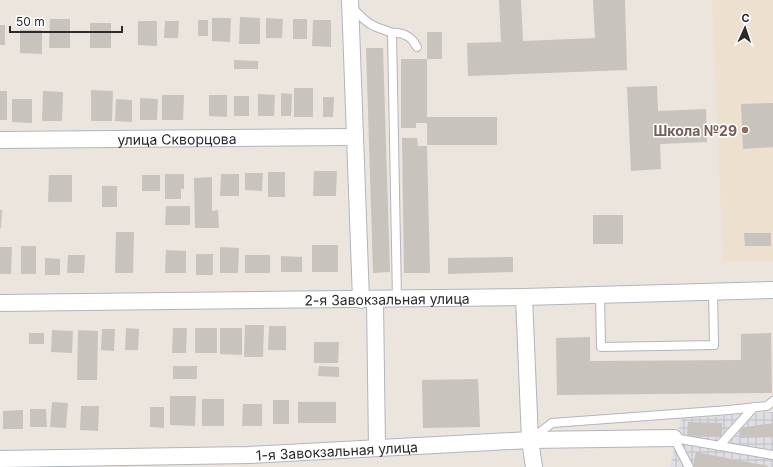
<svg xmlns="http://www.w3.org/2000/svg" width="773" height="467" font-family="Inter,sans-serif">
<defs>
<pattern id="industrial-grid" width="8" height="8" patternUnits="userSpaceOnUse"><rect width="8" height="8" fill="#dfdee5"/><path d="M0 4h8M4 0v8" fill="none" stroke="#c0bfc5"/></pattern>
</defs>
<rect width="100%" height="100%" fill="#ece5de"/>
<!-- industrial -->
<polygon fill="url(#industrial-grid)" points="773,412 773,467 670,467 681,419"/>
<!-- education -->
<polygon fill="#ede0ce" points="712,0 773,0 773,261 723,261"/>
<!-- building -->
<g fill="#c8c3bc">
<polygon points="499,0 521,0 523,41 595,38 593,0 625,0 627,70 468,76 467,43 501,42"/>
<polygon points="240,17 260,18 260,44 239,44"/>
<polygon points="212,18 231,18 230,42 212,41"/>
<polygon points="266,18 283,19 282,38 266,38"/>
<polygon points="50,19 70,19 70,48 49,48"/>
<rect x="293" y="19" width="14" height="20"/>
<rect x="198" y="20" width="10" height="16"/>
<polygon points="313,20 331,20 331,47 312,46"/>
<polygon points="138,21 157,21 157,46 138,45"/>
<polygon points="165,21 179,21 178,38 164,38"/>
<rect x="90" y="23" width="21" height="25"/>
<rect x="0" y="25" width="5" height="20"/>
<polygon points="20,30 42,30 42,54 20,53"/>
<rect x="427" y="32" width="15" height="27"/>
<polygon points="366,48 383,48 390,272 373,273"/>
<polygon points="401,59 427,59 427,117 497,117 497,145 427,145 427,123 416,123 416,128 401,128"/>
<polygon points="234,60 258,61 258,69 234,69"/>
<polygon points="657,86 658,111 706,109 707,142 660,144 661,169 631,171 627,87"/>
<rect x="294" y="88" width="19" height="29"/>
<polygon points="91,90 113,91 112,121 91,121"/>
<rect x="0" y="91" width="7" height="29"/>
<polygon points="43,91 63,92 62,121 42,121"/>
<polygon points="281,93 292,94 291,116 281,116"/>
<polygon points="258,94 275,95 274,116 258,116"/>
<polygon points="162,95 184,95 183,120 162,120"/>
<polygon points="209,95 227,95 227,117 209,116"/>
<rect x="234" y="96" width="15" height="20"/>
<polygon points="323,97 334,97 333,117 323,117"/>
<polygon points="140,98 158,99 157,120 140,120"/>
<polygon points="12,99 32,99 32,123 12,122"/>
<polygon points="116,99 132,100 132,122 115,121"/>
<polygon points="773,103 773,147 743,149 741,104"/>
<polygon points="402,138 417,138 418,146 427,146 430,273 404,273"/>
<polygon points="314,171 337,171 336,196 313,196"/>
<rect x="268" y="172" width="17" height="25"/>
<polygon points="245,173 263,173 262,191 245,190"/>
<polygon points="165,174 184,174 184,189 181,189 181,199 165,199"/>
<polygon points="221,174 239,174 239,196 220,196"/>
<polygon points="49,175 72,175 72,202 48,202"/>
<rect x="142" y="175" width="18" height="16"/>
<polygon points="212,177 212,211 218,210 219,228 195,228 194,178"/>
<rect x="102" y="186" width="15" height="21"/>
<polygon points="166,206 190,206 190,225 165,225"/>
<polygon points="0,210 2,210 1,228 0,228"/>
<rect x="593" y="215" width="30" height="29"/>
<polygon points="116,232 134,232 133,273 115,273"/>
<polygon points="744,233 771,233 771,246 745,246"/>
<rect x="312" y="245" width="26" height="27"/>
<rect x="21" y="246" width="15" height="28"/>
<polygon points="0,247 12,247 11,274 0,274"/>
<polygon points="220,247 239,248 238,273 220,273"/>
<polygon points="166,250 186,251 186,273 165,273"/>
<rect x="196" y="254" width="17" height="21"/>
<polygon points="68,255 85,255 84,273 67,273"/>
<rect x="245" y="255" width="25" height="18"/>
<polygon points="281,256 302,257 302,272 281,272"/>
<polygon points="513,257 513,272 448,274 448,258"/>
<polygon points="45,258 60,259 60,275 45,275"/>
<polygon points="245,325 264,325 263,357 244,357"/>
<polygon points="269,326 286,326 286,350 268,350"/>
<polygon points="126,328 139,329 138,350 125,350"/>
<polygon points="173,328 187,328 186,353 172,353"/>
<rect x="195" y="328" width="22" height="25"/>
<polygon points="220,328 242,328 242,355 220,354"/>
<polygon points="102,329 115,329 114,351 101,350"/>
<polygon points="52,330 73,331 72,353 51,352"/>
<polygon points="78,330 98,331 97,380 77,380"/>
<rect x="29" y="333" width="15" height="11"/>
<polygon points="771,333 772,393 557,395 556,338 590,337 590,361 741,360 741,334"/>
<polygon points="314,342 339,342 338,363 314,363"/>
<rect x="173" y="366" width="24" height="13"/>
<polygon points="319,366 339,367 339,377 318,376"/>
<polygon points="478,379 480,427 423,428 422,380"/>
<polygon points="170,396 196,396 195,426 170,425"/>
<rect x="202" y="399" width="22" height="27"/>
<rect x="273" y="400" width="16" height="24"/>
<polygon points="52,402 68,403 66,428 50,427"/>
<rect x="298" y="402" width="38" height="21"/>
<polygon points="243,404 262,404 262,426 242,426"/>
<polygon points="81,406 99,406 98,431 80,430"/>
<polygon points="150,407 164,407 164,428 150,427"/>
<polygon points="30,409 46,409 47,427 30,427"/>
<polygon points="23,410 23,429 3,429 3,411"/>
<polygon points="688,422 722,423 722,437 687,435"/>
<polygon points="773,423 773,437 741,438 740,428"/>
<polygon points="696,452 768,466 768,467 693,467"/>
</g>
<g fill="none" stroke-linecap="round" stroke-linejoin="round">
<!-- lane casing -->
<g stroke="#b1b5be" stroke-width="10">
<g id="lane">
<path d="M352,7C358,14 365,22 374,26C380,29 386,30 392,33L397,299"/>
<path d="M392,33C403,32 412,37 417,47"/>
<polyline points="600,295 601,347 714,345 713,291"/>
<polyline points="674,438 773,455"/>
<polyline points="674,438 689,467"/>
<polyline points="531,439 552,423 729,410 767,406 773,401"/>
<polyline points="719,446 754,407"/>
</g>
</g>
<!-- street casing -->
<g stroke="#b1b5be" stroke-width="18">
<g id="street">
<polyline points="350,0 361,300"/>
<path id="s1" d="M0,140L354,137"/>
<polyline points="524,297 530,440 534,467"/>
<polyline points="375,300 377,448"/>
<path id="s2" d="M0,303L524,297L773,290"/>
<path id="s3" d="M0,459L249,455L530,440L674,438"/>
</g>
</g>
<!-- lane -->
<use href="#lane" stroke="#fff" stroke-width="8"/>
<!-- street -->
<use href="#street" stroke="#fff" stroke-width="16"/>
</g>
<!-- markers -->
<circle fill="#8d6e63" stroke="#fff" stroke-width="1.5" cx="745" cy="130" r="4"/>
<g text-anchor="middle" dominant-baseline="central" stroke-width="3" stroke-linejoin="round" paint-order="stroke">
<!-- education labels -->
<g font-size="14" font-weight="bold" fill="#785e54" stroke="#fff" text-anchor="end">
<text x="737" y="130">Школа №29</text>
</g>
<!-- street labels -->
<g font-size="14" fill="#2b2b2b" stroke="#fff">
<text stroke="none"><textPath href="#s1" startOffset="177">улица Скворцова</textPath></text>
<text stroke="none"><textPath href="#s2" startOffset="387">2-я Завокзальная улица</textPath></text>
<text stroke="none"><textPath href="#s3" startOffset="337">1-я Завокзальная улица</textPath></text>
</g>
</g>
<!-- north arrow -->
<g transform="translate(745 28) rotate(3)" stroke="#ffffff" stroke-width="3" paint-order="stroke">
<path d="M0-3L7 15L0 10L-7 15Z" fill="#2b2b2b"/>
<text y="-6" font-size="11" font-weight="bold" text-anchor="middle" fill="#2b2b2b">С</text>
</g>
<!-- scale -->
<path d="M10 26v6h112v-6" fill="none" stroke="#2b2b2b" stroke-width="2"/>
<text x="16" y="26" font-size="12" fill="#2b2b2b" stroke="#ffffff" stroke-width="3" paint-order="stroke">50 m</text>
</svg>
